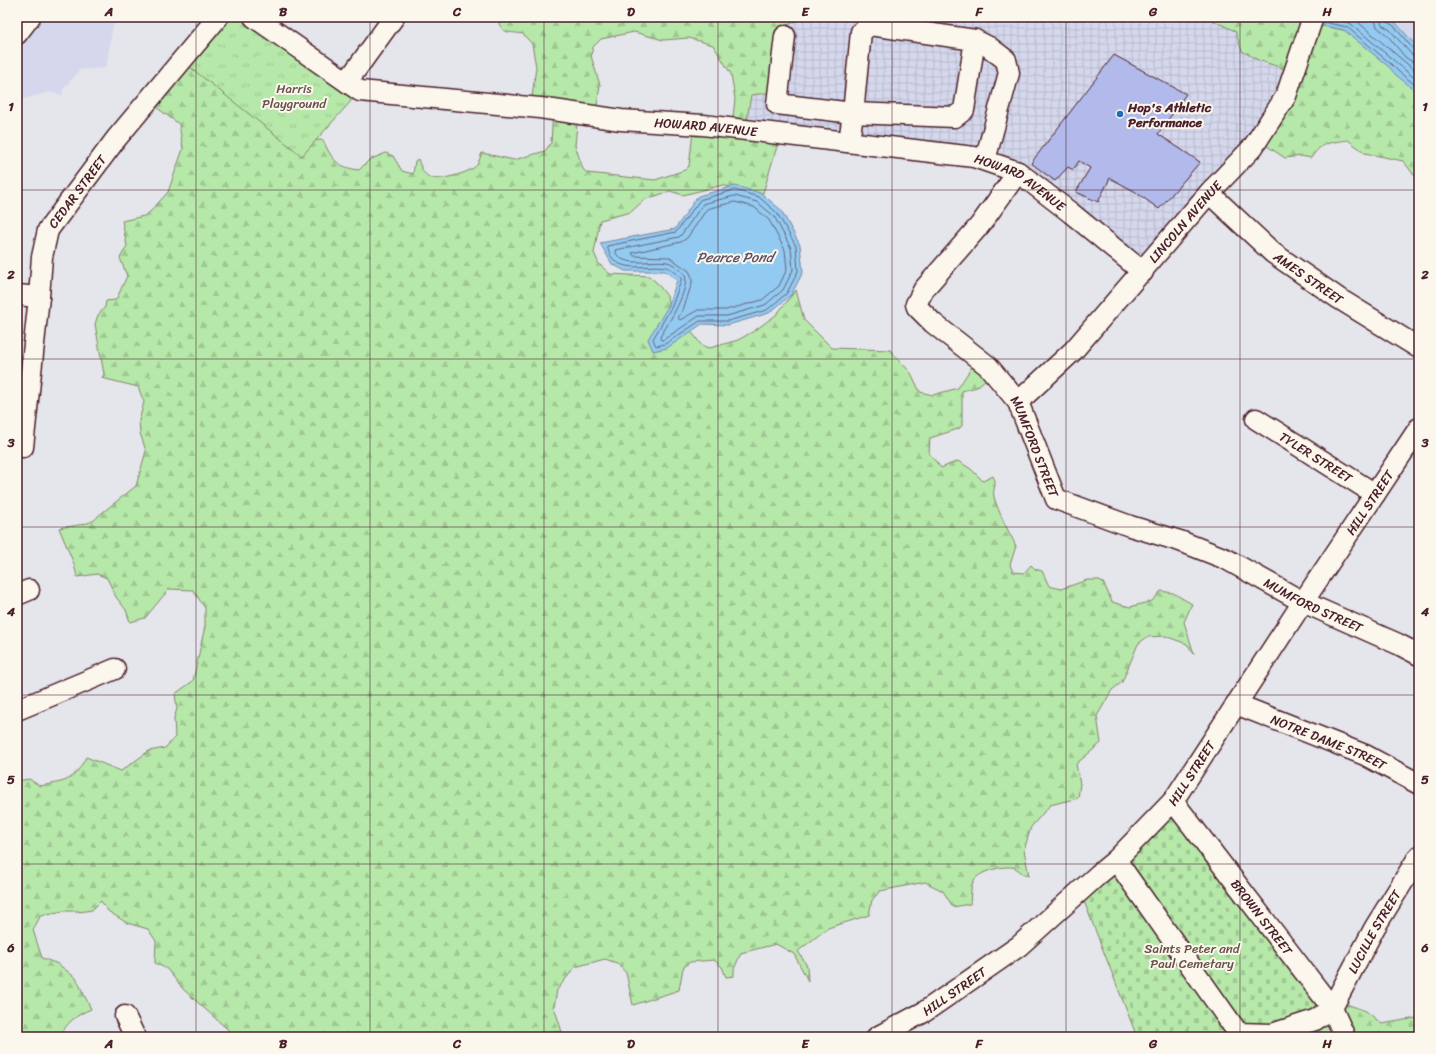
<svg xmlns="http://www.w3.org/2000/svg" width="1436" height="1054" font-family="Sriracha,sans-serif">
<defs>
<pattern id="industrial-grid" width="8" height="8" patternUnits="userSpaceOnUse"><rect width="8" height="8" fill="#d5d8ec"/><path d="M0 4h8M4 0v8" fill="none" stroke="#b8b9cb"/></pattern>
<pattern id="forest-firs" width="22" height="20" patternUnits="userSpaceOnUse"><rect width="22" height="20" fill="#b6e8a9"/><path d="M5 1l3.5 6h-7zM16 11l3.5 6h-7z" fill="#9ec792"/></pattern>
<pattern id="cemetery-stones" width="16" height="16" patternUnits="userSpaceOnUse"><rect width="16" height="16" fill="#b6e8a9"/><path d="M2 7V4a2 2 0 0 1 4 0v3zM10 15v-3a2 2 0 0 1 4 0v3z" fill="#9ec792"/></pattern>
<pattern id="park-tufts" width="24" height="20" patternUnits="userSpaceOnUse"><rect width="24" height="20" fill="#b6e8a9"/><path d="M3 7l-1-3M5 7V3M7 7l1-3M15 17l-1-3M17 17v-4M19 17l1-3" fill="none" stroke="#9ec792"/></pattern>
</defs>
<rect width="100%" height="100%" fill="#e5e5ec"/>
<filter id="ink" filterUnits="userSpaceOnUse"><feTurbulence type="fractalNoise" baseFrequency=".025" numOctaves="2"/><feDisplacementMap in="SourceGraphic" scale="8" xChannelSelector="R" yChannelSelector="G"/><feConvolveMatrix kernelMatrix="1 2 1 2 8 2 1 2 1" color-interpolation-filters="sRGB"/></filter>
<g filter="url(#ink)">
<!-- built -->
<g fill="#d5d8ec">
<polygon points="29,17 124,17 124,18 113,25 106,68 80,70 64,88 62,95 49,92 17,101 17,32"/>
<polygon points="1386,17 1419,17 1419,49 1396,23"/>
</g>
<!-- industrial -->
<polygon fill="url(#industrial-grid)" points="802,17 1209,17 1212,20 1235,31 1242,51 1294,72 1290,84 1146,266 1016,170 746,125 751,94 768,93 771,67 779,29"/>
<!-- forest -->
<g fill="url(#forest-firs)" stroke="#80846a" fill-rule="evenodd">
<path d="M497,17H805L779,29L771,67L768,93L751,95L746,125L781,133L763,193L739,191L723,185L683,195L670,191L644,200L631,212L600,220L594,253L599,264L610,274L649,276L657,283L667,296L671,324L691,331L702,346L710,348L738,340L754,331L776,315L796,290L804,320L832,348L890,350L911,373L920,392L933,395L958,388L977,359L994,372L977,387L962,391V426L958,429L930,438L929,453L941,468L958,461L971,469L983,481L993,476C998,486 992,488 994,497C999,514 1008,530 1016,546L1010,565L1013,572L1024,573L1031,565L1035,569L1042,571L1049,586L1061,589L1087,580H1100L1104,584L1112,602L1130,607L1152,601L1161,591L1173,593L1192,604L1184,622L1194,654L1187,644L1165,636L1147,637L1138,644L1122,682L1112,690L1097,716L1101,743L1076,764L1080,784L1078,798L1050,805L1031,827L1024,850L1029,876C1021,874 1021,871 1015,868C1006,864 976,872 973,882C970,888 971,898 970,904L953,907L943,891L925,882L880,891L872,900L869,915L828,928L798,951L807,966L808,981L794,954L776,944L741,953L734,969V976L726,977L722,967L714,960L690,962L683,968L679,990L633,1005L626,973L617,963L605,959L575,967L557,990L554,1007L562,1032L549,1031L527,1037H518L512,1035L501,1037H485L481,1033H470L453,1037H236L183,989L167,969L155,963L156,941L148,929L127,923L108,911L101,901L92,910L79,912V911H64L41,915L33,930L42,958L58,964L76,978L91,1009C79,1014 64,1023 61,1037H17V781L29,779L40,786C67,781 73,782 86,757L121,771L149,751L165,748L175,737L174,718L177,709L175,694L193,681L205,626V608L193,590L169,589L145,618L130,622L126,610L116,597L107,578L97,574L77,577L74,564L59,528C69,526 94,525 98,516L136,486L146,451L140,433L139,421L144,402L138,387L102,378L104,374L95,324L98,315L105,307L106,301L116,300L127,276L120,258L127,246L122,221L144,216L150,212L168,192L183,149L179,124L149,102L184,58L302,141L323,140C332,160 337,167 359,170L369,160L386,153L393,156L402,171L413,174L415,161L418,159C420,165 423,174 429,177C438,182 470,173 477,165C479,162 480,157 482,153L514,160L545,151L551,143L553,110L531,105L536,67L532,44L523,34C506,31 502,35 497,17ZM634,32L663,40L689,38L713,45L731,74L735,99L732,125L694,124L689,166L685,170L655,180L587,173L583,169L575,145L578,114L596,112L600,85L591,56L593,47L601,39Z"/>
<path d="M1209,17H1305L1313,24L1348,31L1419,80V187L1415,176L1403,161L1365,153L1348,140C1330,143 1322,141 1311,158L1301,156L1285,158L1258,140L1294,72L1258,60L1242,51L1235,31L1212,20Z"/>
<polygon points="1338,1001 1366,1011 1382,1024 1416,1018 1419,1016 1419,1037 1346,1037"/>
</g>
<!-- cemetery -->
<polygon fill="url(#cemetery-stones)" stroke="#80846a" points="1173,801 1345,1037 1137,1037 1080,891"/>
<!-- park -->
<polygon fill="url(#park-tufts)" stroke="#80846a" points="218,17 255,17 360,91 302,156 181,60"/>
<!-- water -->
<g fill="#92caf1" stroke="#7586a2">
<polygon points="1305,17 1386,17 1396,23 1419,49 1419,96 1411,87 1396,75 1389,67 1344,30 1313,24"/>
<polygon points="735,186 761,193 781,210 800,245 803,272 791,295 769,313 728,325 702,324 667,348 653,351 648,339 669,305 677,280 665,271 625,271 612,264 600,243 675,229 698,196"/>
</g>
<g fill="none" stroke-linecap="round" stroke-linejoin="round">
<!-- shore -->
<g stroke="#67637a" stroke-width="1">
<polyline points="1324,17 1350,23 1419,82"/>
<polyline points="1352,17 1419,74"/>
<polyline points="1374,17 1377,27 1387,35 1406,58 1413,62 1419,63"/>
<polyline points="1380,17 1382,25 1390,30 1411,54 1415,56 1419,57"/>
<polyline points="1385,17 1386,21 1394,26 1414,50 1419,52"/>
<polyline points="1323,22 1347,27 1391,64 1399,72 1414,84 1419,90"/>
<path d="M735,190L759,197L777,213L796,246L798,271L787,293L767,310L728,321H700L665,344L656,346L653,339L672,306L681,281V278C678,274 671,268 666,267C645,263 614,277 607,246L676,232L700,200Z"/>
<path d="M735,196L757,202L774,216L791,248L793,270L783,290L765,305L727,316H699L663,340H661L660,337C668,324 690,289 685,275C681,270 673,263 667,262C652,259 619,269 615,250L679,237L682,234L703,204Z"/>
<polygon points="735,202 754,207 769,220 785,250 787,269 779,286 762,300 726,310 698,310 680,320 678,318 683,310 692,283 692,277 689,271 669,257 634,256 632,253 681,242 687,238 707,209"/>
</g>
</g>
<!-- building -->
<polygon fill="#b1baeb" stroke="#4a1f2b" points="1114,55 1186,94 1158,134 1200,162 1159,209 1134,191 1110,178 1098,202 1076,192 1090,168 1079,161 1073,170 1068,167 1055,181 1031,163"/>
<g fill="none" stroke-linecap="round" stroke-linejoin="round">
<!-- minor casing -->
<g stroke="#4a1f2b" stroke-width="23">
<g id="minor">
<path id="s1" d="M254,17L360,91L540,108L621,120L703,125L974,157L1018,172L1071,213L1143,272"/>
<polyline points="17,34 30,17"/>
<polyline points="785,36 777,104 853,113 861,32 870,25 975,40 989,47 1006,60 1009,73 985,160"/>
<polyline points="347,82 394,17"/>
<polyline points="849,142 853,113 955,117 964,110 975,40"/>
<path id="s2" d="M1018,172L980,225L924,289L916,304L917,307L933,323L988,366L1018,402L1056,499L1130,526L1180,541L1226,559L1303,602L1398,644L1419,655"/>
<path id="s3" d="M1209,193L1273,253L1338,298L1419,348"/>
<polyline points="17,295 39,297"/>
<path id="s4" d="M1018,402L1073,351L1209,193L1253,147L1286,96L1313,17"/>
<path id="s5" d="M1256,419L1375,494"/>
<path id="s6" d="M17,446L23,447L39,297L42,257L48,230L116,139L218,17"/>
<polyline points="17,595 29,590"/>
<path id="s7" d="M1236,704L1365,755L1419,784"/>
<polyline points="17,710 115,669"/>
<path id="s8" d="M1173,801L1332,1008L1345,1037"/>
<path id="s9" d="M1116,860L1238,1033L1272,1034L1315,1020L1332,1008L1375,927L1419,856"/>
<polyline points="125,1016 135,1037"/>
<path id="s10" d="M877,1037L924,1012L1019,946L1099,874L1116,860L1173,801L1303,602L1419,428"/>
</g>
</g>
<!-- minor -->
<use href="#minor" stroke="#fbf7ec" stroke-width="20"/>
</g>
</g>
<!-- grid -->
<path fill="none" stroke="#4a1f2b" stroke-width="1" stroke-opacity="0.55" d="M196,17V1037M370,17V1037M544,17V1037M718,17V1037M892,17V1037M1066,17V1037M1240,17V1037M17,190H1419M17,359H1419M17,527H1419M17,695H1419M17,864H1419"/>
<!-- markers -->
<circle fill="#1f6fb2" stroke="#fbf7ec" stroke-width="1.5" cx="1120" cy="114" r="4"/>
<g text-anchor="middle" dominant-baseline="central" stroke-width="4" stroke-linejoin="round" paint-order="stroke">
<!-- park labels -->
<g font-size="13" fill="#65514a" stroke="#fbf7ec">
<text x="294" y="88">Harris<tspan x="294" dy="15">Playground</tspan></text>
<text x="1192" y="948">Saints Peter and<tspan x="1192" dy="15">Paul Cemetary</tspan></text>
</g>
<!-- poi labels -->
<g font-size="13" font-weight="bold" fill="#4a1f2b" stroke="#fbf7ec" text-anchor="start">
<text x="1128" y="107">Hop's Athletic<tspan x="1128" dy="15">Performance</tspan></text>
</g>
<!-- street labels -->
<g font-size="13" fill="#4a1f2b" stroke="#fbf7ec">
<text stroke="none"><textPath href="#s1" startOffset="477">HOWARD AVENUE</textPath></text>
<text stroke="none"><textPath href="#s1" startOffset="800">HOWARD AVENUE</textPath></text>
<text stroke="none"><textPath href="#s6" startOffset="273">CEDAR STREET</textPath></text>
<text stroke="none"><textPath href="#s4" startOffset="246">LINCOLN AVENUE</textPath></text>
<text stroke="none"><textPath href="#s3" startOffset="131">AMES STREET</textPath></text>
<text stroke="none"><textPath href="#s2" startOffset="357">MUMFORD STREET</textPath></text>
<text stroke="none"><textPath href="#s5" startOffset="71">TYLER STREET</textPath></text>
<text stroke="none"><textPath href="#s10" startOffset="738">HILL STREET</textPath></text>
<text stroke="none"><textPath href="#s2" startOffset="693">MUMFORD STREET</textPath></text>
<text stroke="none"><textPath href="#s7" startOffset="100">NOTRE DAME STREET</textPath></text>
<text stroke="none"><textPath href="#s10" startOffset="414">HILL STREET</textPath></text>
<text stroke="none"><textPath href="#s8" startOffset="146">BROWN STREET</textPath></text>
<text stroke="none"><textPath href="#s9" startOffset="399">LUCILLE STREET</textPath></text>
<text stroke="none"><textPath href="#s10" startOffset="90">HILL STREET</textPath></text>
</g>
<!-- water labels -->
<g font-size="14" font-style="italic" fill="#605266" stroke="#fbf7ec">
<text x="735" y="257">Pearce Pond</text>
</g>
</g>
<!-- margin -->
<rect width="1436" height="1054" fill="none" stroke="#fbf7ec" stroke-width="44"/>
<rect x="22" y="22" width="1392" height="1010" fill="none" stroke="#4a1f2b" stroke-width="1.5"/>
<g font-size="13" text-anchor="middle" font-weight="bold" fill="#4a1f2b">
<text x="109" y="16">A</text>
<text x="283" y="16">B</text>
<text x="457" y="16">C</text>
<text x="631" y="16">D</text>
<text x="805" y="16">E</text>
<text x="979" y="16">F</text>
<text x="1153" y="16">G</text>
<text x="1327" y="16">H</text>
<text x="11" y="111">1</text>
<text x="1425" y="111">1</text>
<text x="11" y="279">2</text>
<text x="1425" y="279">2</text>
<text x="11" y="447">3</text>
<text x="1425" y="447">3</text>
<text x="11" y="616">4</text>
<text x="1425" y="616">4</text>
<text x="11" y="784">5</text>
<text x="1425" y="784">5</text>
<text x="11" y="952">6</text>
<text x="1425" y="952">6</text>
<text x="109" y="1048">A</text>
<text x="283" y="1048">B</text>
<text x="457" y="1048">C</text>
<text x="631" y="1048">D</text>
<text x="805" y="1048">E</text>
<text x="979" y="1048">F</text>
<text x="1153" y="1048">G</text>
<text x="1327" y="1048">H</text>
</g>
</svg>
